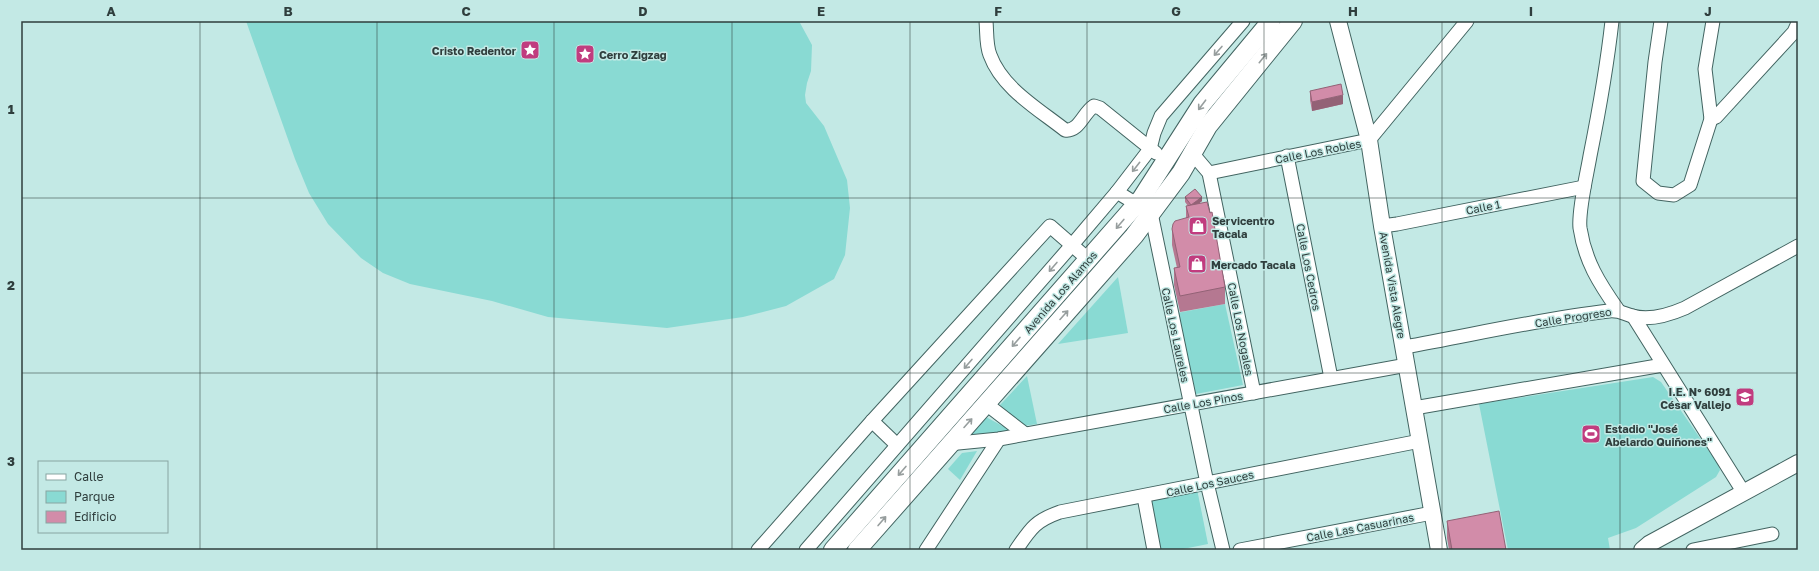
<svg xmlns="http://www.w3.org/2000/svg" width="1819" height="571" font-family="'Golos Text',sans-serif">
<rect width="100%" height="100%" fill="#c3e9e5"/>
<!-- green -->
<g fill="#89dad3">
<polygon points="246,21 799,21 812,45 811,71 807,83 805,95 806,103 824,126 847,180 850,208 845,255 834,279 786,306 743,317 667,328 548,317 492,301 410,284 383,273 361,258 328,224 309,193 295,159"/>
<polygon points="1118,277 1128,333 1058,344"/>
<polygon points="1225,304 1243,385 1196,394 1177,313"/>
<polygon points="1027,376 1037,424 1024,426 1000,405"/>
<polygon points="1653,377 1661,382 1718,464 1720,470 1716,477 1636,528 1608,538 1610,550 1508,550 1479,404"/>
<polygon points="986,417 1008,429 1004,433 972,434"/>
<polygon points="977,451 960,480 948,469 962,453"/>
<polygon points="1197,489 1208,544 1178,550 1158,550 1148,499"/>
</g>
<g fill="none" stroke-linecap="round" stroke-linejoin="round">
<!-- minor casing -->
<g stroke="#426461" stroke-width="15">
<g id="minor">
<path d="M986,21C987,32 986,45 990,55C1002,88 1037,108 1065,130C1079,132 1083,113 1094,106L1100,108L1156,153"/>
<path d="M1612,21C1607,66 1599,111 1590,156C1587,174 1578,211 1580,228C1585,261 1599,283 1618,310"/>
<polyline points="1661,21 1655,62 1643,181 1658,193 1674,195 1690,185 1711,119 1705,69 1713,21"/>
<polyline points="1711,119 1716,117 1794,32 1798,23"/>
<polyline points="1192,153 1209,173 1254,393"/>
<polyline points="1287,156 1331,378"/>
<polyline points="1209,173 1369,140 1467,21"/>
<polyline points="1117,192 1151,213 1207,483 1223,550"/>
<polyline points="1382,226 1397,224 1584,187"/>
<polyline points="1633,316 1744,493"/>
<path d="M1404,347C1472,335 1540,319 1609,311C1620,310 1622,313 1632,316C1650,321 1669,315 1685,308L1798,246"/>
<polyline points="985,403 1025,434"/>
<polyline points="1414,408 1663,365"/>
<polyline points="872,421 897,445"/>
<polyline points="948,444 999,439 1407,365"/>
<polyline points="1144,497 1154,550"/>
<polyline points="758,550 872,421 1050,226 1089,260"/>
<polyline points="806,550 1072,245 1117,192 1150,149 1154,133 1161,116 1243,21"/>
<polyline points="926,550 999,439"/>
<path d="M1016,550C1031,528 1035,521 1060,512L1420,441"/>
<polyline points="1240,550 1432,513"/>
<polyline points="1693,550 1772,534"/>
</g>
</g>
<!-- tertiary casing -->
<g stroke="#426461" stroke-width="18">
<g id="tertiary">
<polyline points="1338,21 1369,140 1382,226 1439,550"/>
<polyline points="1642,550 1649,544 1798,463"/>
</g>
</g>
<!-- secondary casing -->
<g stroke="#426461" stroke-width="20">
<g id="secondary">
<polyline points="833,550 1141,199 1202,104 1271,21"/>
<polyline points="857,550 1134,236 1181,173 1208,126 1293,21"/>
</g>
</g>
<!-- minor -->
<use href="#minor" stroke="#fff" stroke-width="13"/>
<!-- tertiary -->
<use href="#tertiary" stroke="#fff" stroke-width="16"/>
<!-- secondary -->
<use href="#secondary" stroke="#fff" stroke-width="18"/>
</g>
<!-- wall -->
<g fill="#b57891">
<polygon points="1310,91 1343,104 1312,111 1310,100"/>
<polygon points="1185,197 1202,201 1198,204 1225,287 1225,304 1180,312 1174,285 1174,268 1177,268 1172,245 1172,229 1186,218 1186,206 1188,206 1185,202"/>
<polygon points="1447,521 1506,550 1449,550 1447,538"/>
</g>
<!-- shaded-wall -->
<g fill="#936276">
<polygon points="1343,95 1343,104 1312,111 1312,102"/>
<polygon points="1202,197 1202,201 1191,210 1191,205"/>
</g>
<!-- building -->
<g fill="#d28ca9" stroke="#936276">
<polygon points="1341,84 1343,95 1312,102 1310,91"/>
<polygon points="1195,189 1202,197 1191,205 1185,197"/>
<polygon points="1207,202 1210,213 1212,212 1225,287 1180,296 1174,268 1180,267 1172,229 1173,224 1175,221 1189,217 1186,206"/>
<polygon points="1499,511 1506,550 1452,550 1447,521"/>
</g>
<!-- one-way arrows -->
<defs><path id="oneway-shaft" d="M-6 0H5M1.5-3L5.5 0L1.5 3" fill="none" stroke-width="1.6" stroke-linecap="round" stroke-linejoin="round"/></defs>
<g stroke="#979e9e">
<use href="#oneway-shaft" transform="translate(1218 51) rotate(131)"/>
<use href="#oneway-shaft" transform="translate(1263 58) rotate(-51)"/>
<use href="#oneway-shaft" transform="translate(1202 105) rotate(127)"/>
<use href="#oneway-shaft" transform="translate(1136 167) rotate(128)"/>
<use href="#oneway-shaft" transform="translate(1120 224) rotate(130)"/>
<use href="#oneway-shaft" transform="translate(1053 267) rotate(131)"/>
<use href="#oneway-shaft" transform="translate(1064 315) rotate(-48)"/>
<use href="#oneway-shaft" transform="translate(1016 342) rotate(131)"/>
<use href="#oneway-shaft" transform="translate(968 364) rotate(131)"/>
<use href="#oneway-shaft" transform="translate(968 423) rotate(-48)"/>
<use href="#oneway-shaft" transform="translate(902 471) rotate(131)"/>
<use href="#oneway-shaft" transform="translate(882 521) rotate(-49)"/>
</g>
<!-- grid -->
<path fill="none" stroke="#2f3e3d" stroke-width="1" stroke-opacity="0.55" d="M200,21V550M377,21V550M554,21V550M732,21V550M910,21V550M1087,21V550M1264,21V550M1442,21V550M1620,21V550M21,198H1798M21,373H1798"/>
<!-- icons -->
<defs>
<g id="sight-square" transform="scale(1)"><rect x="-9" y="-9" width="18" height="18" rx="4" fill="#c13c7f" stroke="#c3e9e5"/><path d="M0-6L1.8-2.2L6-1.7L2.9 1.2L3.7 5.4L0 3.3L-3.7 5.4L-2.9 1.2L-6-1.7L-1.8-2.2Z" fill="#fff"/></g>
<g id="shop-square" transform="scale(1)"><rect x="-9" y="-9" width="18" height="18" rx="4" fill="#c13c7f" stroke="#c3e9e5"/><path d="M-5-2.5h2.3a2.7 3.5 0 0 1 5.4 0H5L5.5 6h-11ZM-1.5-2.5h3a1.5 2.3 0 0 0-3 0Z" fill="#fff"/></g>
<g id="school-square" transform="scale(1)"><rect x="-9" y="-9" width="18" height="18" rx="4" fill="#c13c7f" stroke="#c3e9e5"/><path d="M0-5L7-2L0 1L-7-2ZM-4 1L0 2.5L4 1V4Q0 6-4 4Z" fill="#fff"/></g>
<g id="stadium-square" transform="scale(1)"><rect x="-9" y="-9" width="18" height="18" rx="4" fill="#c13c7f" stroke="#c3e9e5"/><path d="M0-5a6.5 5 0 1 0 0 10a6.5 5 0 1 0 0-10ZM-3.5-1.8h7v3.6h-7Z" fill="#fff"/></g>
</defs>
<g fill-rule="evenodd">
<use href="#sight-square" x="530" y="50"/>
<use href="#sight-square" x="585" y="54"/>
<use href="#shop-square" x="1198" y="226"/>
<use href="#shop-square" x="1197" y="264"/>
<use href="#school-square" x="1745" y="397"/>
<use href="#stadium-square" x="1591" y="434"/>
</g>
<g text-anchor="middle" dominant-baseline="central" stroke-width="3" stroke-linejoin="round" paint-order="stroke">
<!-- poi labels -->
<g font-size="11" font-weight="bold" fill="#2f3e3d" stroke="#c3e9e5" text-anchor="start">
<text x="516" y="50" text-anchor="end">Cristo Redentor</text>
<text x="599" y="54">Cerro Zigzag</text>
<text x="1212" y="220">Servicentro<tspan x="1212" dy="13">Tacala</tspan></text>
<text x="1211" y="264">Mercado Tacala</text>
<text x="1731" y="391" text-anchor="end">I.E. N° 6091<tspan x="1731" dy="13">César Vallejo</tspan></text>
<text x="1605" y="428">Estadio "José<tspan x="1605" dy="13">Abelardo Quiñones"</tspan></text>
</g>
<!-- street labels -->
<g font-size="11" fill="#2f3e3d" stroke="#c3e9e5">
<text transform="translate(1318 151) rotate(-11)">Calle Los Robles</text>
<text transform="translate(1483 207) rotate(-11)">Calle 1</text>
<text transform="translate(1309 267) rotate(79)">Calle Los Cedros</text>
<text transform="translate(1393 285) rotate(80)">Avenida Vista Alegre</text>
<text transform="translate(1060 292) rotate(-49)">Avenida Los Alamos</text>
<text transform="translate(1573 317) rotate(-9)">Calle Progreso</text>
<text transform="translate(1241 329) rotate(79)">Calle Los Nogales</text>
<text transform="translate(1176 335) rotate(78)">Calle Los Laureles</text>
<text transform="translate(1203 402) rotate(-10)">Calle Los Pinos</text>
<text transform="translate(1210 483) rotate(-12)">Calle Los Sauces</text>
<text transform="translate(1360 527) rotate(-11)">Calle Las Casuarinas</text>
</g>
</g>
<!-- border -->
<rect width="1819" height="571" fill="none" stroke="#c3e9e5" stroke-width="44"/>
<!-- legend -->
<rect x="38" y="461" width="130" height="72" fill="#c3e9e5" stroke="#88a5a2"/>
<rect x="46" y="474" width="20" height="6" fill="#ffffff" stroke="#88a5a2"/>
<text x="74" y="481" font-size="12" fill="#2f3e3d">Calle</text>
<rect x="46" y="491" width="20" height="12" fill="#89dad3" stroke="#88a5a2"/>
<text x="74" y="501" font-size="12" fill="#2f3e3d">Parque</text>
<rect x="46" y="511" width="20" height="12" fill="#d28ca9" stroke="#88a5a2"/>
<text x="74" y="521" font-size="12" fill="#2f3e3d">Edificio</text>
<rect x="22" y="22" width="1775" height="527" fill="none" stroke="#2f3e3d" stroke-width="1.5"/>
<g font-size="13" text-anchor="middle" font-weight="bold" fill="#2f3e3d">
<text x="111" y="16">A</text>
<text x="288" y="16">B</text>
<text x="466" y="16">C</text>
<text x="643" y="16">D</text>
<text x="821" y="16">E</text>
<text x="998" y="16">F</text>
<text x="1176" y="16">G</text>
<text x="1353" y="16">H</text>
<text x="1531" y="16">I</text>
<text x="1708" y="16">J</text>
<text x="11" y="114">1</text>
<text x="11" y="290">2</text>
<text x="11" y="466">3</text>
</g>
</svg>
